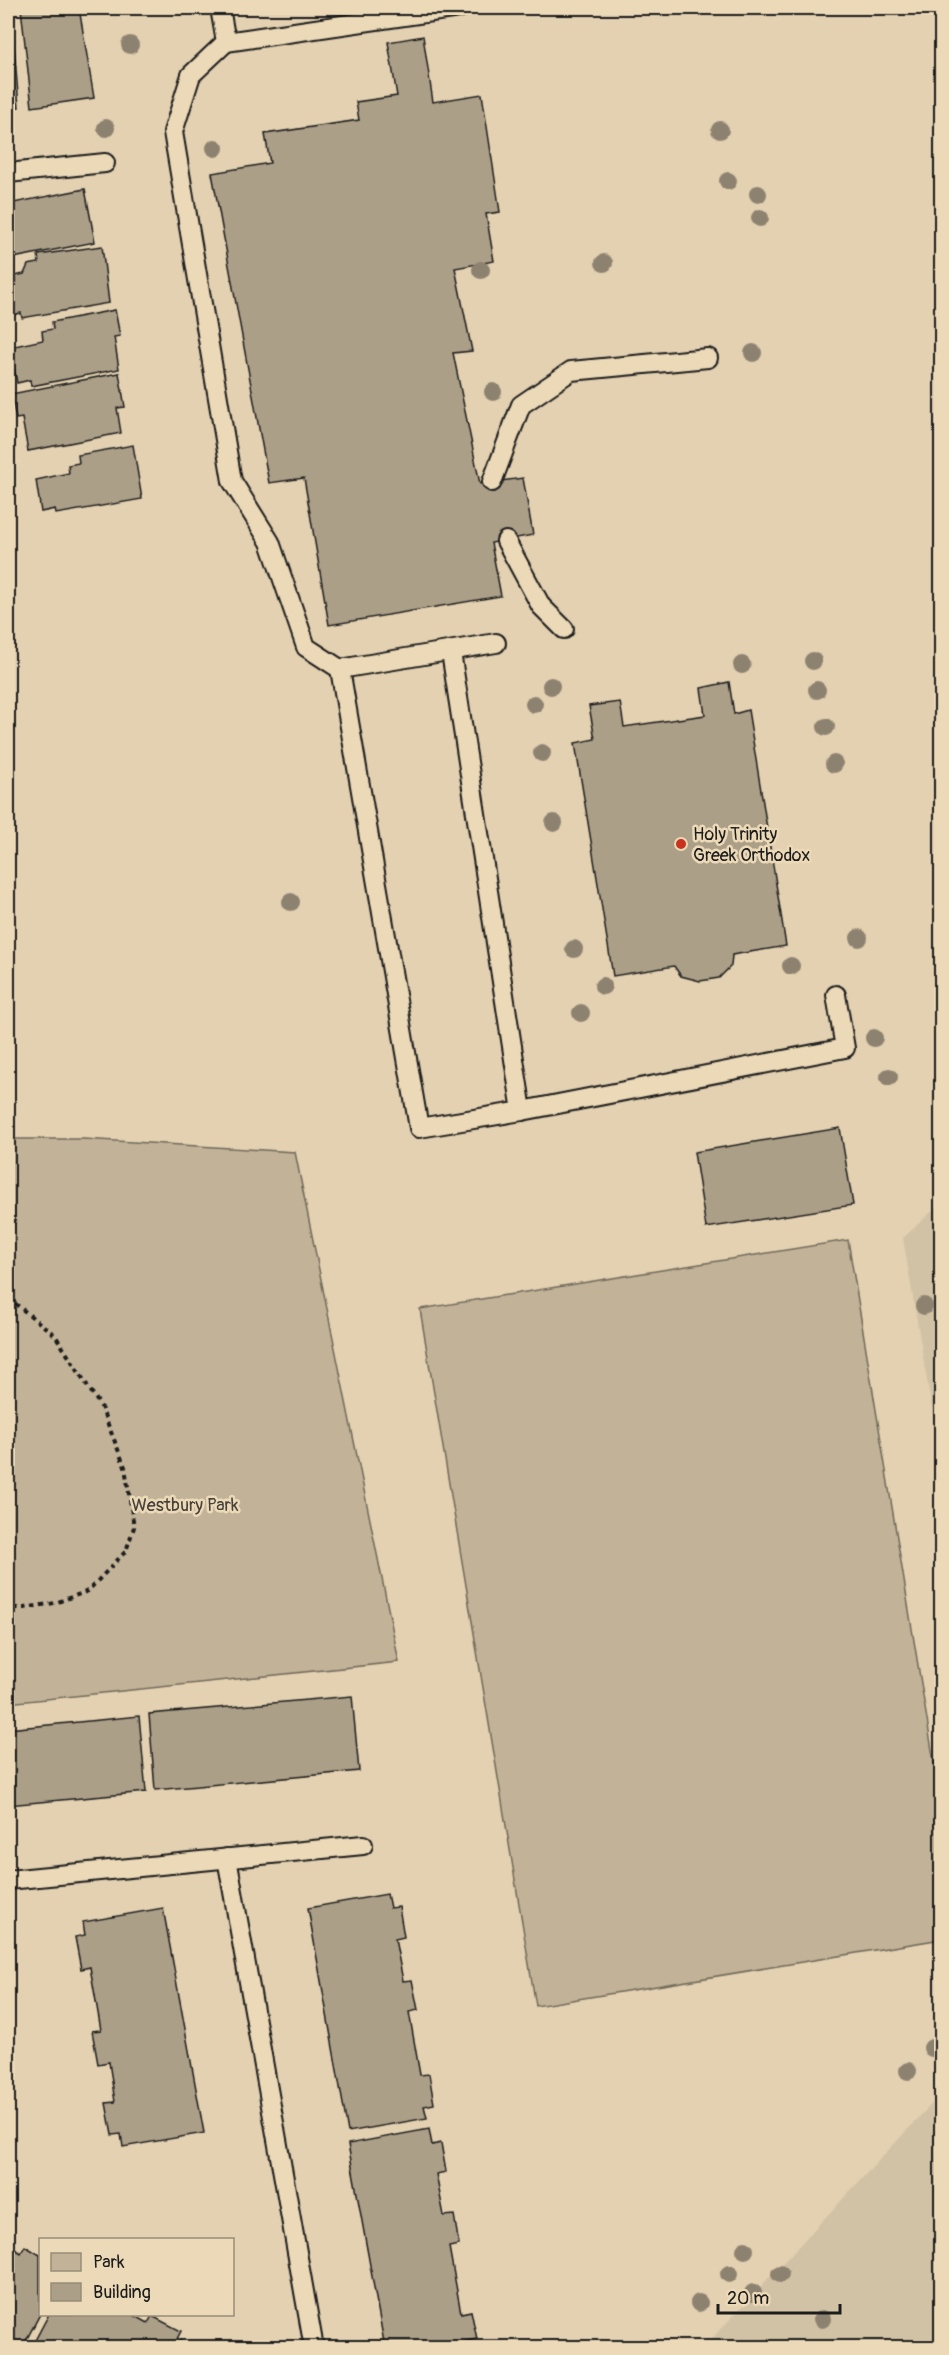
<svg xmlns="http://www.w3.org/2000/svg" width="949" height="2355" font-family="Pangolin,sans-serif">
<rect width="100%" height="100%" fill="#e3d1b1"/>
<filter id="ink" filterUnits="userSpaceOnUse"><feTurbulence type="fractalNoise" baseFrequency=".0167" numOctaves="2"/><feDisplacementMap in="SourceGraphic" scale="12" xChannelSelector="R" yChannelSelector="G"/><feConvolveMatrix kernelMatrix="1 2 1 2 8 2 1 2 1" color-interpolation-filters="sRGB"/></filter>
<g filter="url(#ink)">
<!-- built -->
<g fill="#d2c2a5">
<polygon points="941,1203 941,1463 903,1238"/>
<polygon points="941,2094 941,2347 704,2347"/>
</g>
<!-- green -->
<g fill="#c2b398" stroke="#6f685a" stroke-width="1.5">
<polygon points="8,1139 83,1139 295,1152 399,1662 8,1703"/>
<polygon points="848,1240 941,1805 941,1939 536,2006 420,1309"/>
</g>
<!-- building -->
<g fill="#ac9f88" stroke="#1c1c1c" stroke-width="1.5">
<polygon points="8,8 11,8 19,107 8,108"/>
<polygon points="21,8 79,8 94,98 32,107"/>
<polygon points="423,36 433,102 482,94 500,212 486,214 494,261 455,268 472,351 453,353 480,484 523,478 533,535 491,543 501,596 329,625 304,478 269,483 212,173 270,163 265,134 359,120 356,102 397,96 388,42"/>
<polygon points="85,189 95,242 8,259 8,204"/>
<polygon points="102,246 109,303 22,318 21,313 8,316 8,282 15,281 14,276 24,274 28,265 39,263 38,255"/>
<polygon points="115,310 120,336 114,337 119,369 31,386 30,380 17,383 10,347 43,340 42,331 53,329 52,322"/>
<polygon points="119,373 125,407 117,408 121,433 28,451 22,418 16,419 11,394"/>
<polygon points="133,445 142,499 56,514 55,509 41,512 36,480 69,473 68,465 79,463 78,455"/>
<polygon points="729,682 734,714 748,710 786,946 732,955 731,966 719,978 700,981 681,976 674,966 613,976 575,743 595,739 589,706 620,702 624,727 705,715 701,688"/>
<polygon points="840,1128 853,1205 706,1228 694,1152"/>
<polygon points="352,1696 359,1771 155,1790 149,1714"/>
<polygon points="139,1716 146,1792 8,1805 8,1729"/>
<polygon points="387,1894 390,1908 399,1907 404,1937 395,1939 403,1981 412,1980 418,2010 409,2012 420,2075 429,2074 434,2104 424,2106 427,2118 348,2132 308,1908"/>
<polygon points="163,1908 204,2133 123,2147 121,2134 112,2135 106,2103 115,2102 109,2062 98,2064 92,2031 101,2030 90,1967 81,1969 75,1937 85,1935 83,1922"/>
<polygon points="429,2129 432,2145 441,2143 446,2172 436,2174 444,2216 454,2215 459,2245 449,2247 461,2313 471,2311 477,2339 466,2341 467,2348 385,2348 348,2144"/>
<polygon points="8,2245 21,2253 25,2246 40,2255 40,2314 22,2348 8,2341"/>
<polygon points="49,2314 132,2314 148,2323 152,2316 181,2331 177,2339 192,2348 31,2348"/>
</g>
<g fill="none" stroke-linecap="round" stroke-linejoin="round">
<!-- service casing -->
<g stroke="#1c1c1c" stroke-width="22">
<g id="service">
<polyline points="220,8 226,42 459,8"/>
<polyline points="226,42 191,75 173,132 232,481 270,542 306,647 340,669 419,1128 522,1111 451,652"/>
<polyline points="8,173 105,163"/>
<polyline points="492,482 521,405 571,371 708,358"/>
<polyline points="506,541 541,606 564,629"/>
<polyline points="340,669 496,643"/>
<polyline points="522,1111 845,1048 836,995"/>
<polyline points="227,1858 314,2348"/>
<polyline points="8,1880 363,1845"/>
</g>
</g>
<!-- path -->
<polyline stroke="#1c1c1c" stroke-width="4" stroke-dasharray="4.5 4.5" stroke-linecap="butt" points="8,1298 55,1335 101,1407 125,1467 134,1527 126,1551 88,1591 55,1603 24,1608 8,1608"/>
<!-- service -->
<use href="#service" stroke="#ebd9b7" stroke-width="18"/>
</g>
<!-- trees -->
<g fill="#8d8270">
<circle cx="130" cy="45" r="9"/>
<circle cx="106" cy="128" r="9"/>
<circle cx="720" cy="130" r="9"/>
<circle cx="215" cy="148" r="9"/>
<circle cx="728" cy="181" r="9"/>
<circle cx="758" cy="194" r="9"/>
<circle cx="760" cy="218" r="9"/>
<circle cx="604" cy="263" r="9"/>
<circle cx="481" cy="270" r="9"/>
<circle cx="753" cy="353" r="9"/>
<circle cx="493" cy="392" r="9"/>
<circle cx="813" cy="661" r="9"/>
<circle cx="742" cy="665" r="9"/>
<circle cx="551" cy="686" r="9"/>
<circle cx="817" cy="690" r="9"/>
<circle cx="534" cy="704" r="9"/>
<circle cx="826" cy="727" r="9"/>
<circle cx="542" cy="753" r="9"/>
<circle cx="834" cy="764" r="9"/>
<circle cx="554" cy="823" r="9"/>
<circle cx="291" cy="902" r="9"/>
<circle cx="859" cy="938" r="9"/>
<circle cx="574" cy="949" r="9"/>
<circle cx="791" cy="966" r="9"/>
<circle cx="603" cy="986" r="9"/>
<circle cx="581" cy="1013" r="9"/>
<circle cx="874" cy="1038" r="9"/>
<circle cx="889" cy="1077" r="9"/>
<circle cx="924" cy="1306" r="9"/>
<circle cx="932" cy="2048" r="9"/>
<circle cx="908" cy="2071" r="9"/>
<circle cx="745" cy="2250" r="9"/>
<circle cx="729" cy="2274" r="9"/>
<circle cx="780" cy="2274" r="9"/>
<circle cx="753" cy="2293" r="9"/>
<circle cx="699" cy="2303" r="9"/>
<circle cx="822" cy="2319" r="9"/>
</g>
</g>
<!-- markers -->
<circle fill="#c8321e" stroke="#ebd9b7" stroke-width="2" cx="681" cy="844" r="6"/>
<g text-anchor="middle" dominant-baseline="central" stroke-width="5" stroke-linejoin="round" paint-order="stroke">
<!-- poi labels -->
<g font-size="18" fill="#1c1c1c" stroke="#ebd9b7" text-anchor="start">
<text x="693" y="834">Holy Trinity<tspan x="693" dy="21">Greek Orthodox</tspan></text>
</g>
<!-- park labels -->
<g font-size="18" fill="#46423b" stroke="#ebd9b7">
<text x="185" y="1505">Westbury Park</text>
</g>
</g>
<!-- margin -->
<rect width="949" height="2355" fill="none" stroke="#ebd9b7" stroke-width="30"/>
<rect x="15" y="15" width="919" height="2325" fill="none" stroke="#1c1c1c" stroke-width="2" filter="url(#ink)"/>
<!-- legend -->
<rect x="39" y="2238" width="195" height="78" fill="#ebd9b7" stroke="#988d79" stroke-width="1.5"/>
<rect x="51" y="2253" width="30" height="18" fill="#c2b398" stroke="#988d79" stroke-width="1.5"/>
<text x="93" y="2268" font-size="18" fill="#1c1c1c">Park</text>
<rect x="51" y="2283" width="30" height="18" fill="#ac9f88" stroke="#988d79" stroke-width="1.5"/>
<text x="93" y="2298" font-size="18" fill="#1c1c1c">Building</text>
<!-- scale -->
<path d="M718 2304v9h122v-9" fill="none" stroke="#1c1c1c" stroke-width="3"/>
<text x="727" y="2304" font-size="18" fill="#1c1c1c" stroke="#ebd9b7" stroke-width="4.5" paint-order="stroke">20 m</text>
</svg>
